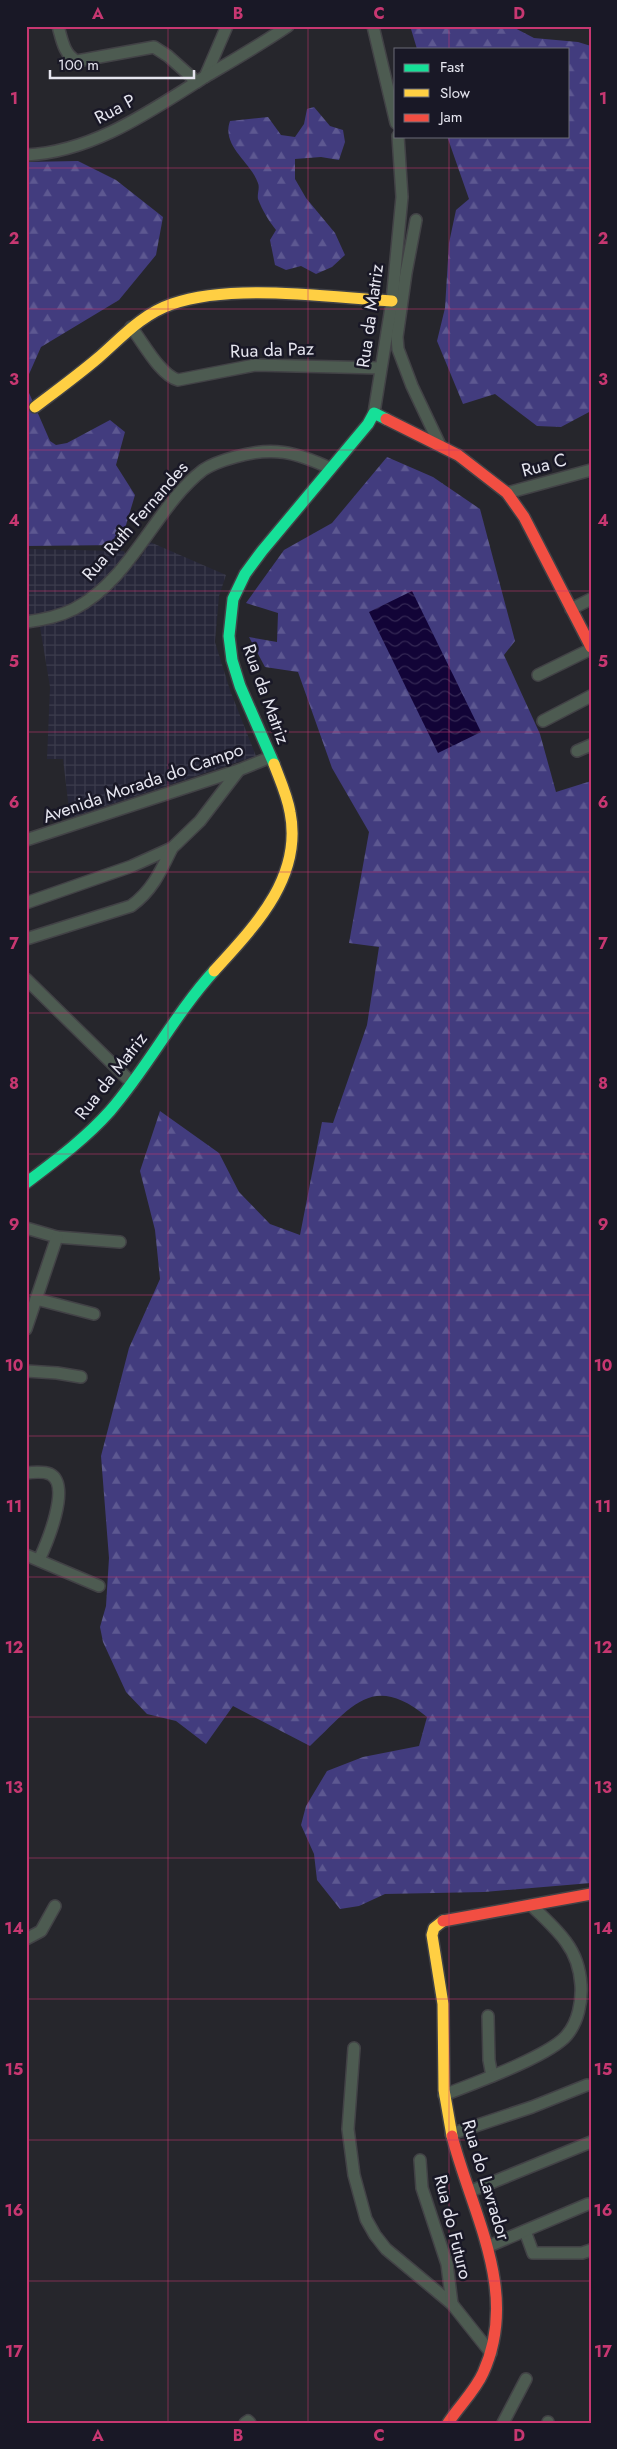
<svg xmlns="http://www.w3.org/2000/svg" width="617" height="2449" font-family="Jost,sans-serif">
<defs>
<pattern id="industrial-grid" width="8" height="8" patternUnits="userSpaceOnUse" patternTransform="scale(1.25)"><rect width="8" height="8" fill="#272739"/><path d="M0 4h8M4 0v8" fill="none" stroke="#3c3c4c"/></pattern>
<pattern id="forest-firs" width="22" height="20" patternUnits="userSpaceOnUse" patternTransform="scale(1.25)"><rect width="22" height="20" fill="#423c7e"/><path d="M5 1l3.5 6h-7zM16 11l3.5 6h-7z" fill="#5d5891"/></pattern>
<pattern id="water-waves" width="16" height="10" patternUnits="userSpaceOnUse" patternTransform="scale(1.25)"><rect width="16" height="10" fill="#120437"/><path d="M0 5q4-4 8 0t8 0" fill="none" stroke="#342854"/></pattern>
</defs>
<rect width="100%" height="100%" fill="#26262c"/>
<!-- industrial -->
<polygon fill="url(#industrial-grid)" points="150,542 226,575 219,596 215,642 230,690 256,756 70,818 63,759 47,759 50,687 40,627 26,627 26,549 124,551 128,563 133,565 140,558"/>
<!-- forest -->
<g fill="url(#forest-firs)">
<polygon points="413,26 511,26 534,38 578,42 591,46 591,411 561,427 537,426 495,394 463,404 437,341 445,308 449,243 456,210 469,199 447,136 568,136 568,49 417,49 411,29"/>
<path d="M314,107L330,126L343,130L345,142L339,160L321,157L295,159V179L306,198L335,233L345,255L332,267L316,274L301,266L286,270L275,265L270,240L276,230C269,221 262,210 258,199C257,194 260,188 258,183C251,162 221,146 230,121L268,117L281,135L295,137L304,124L307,109Z"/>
<polygon points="78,161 116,180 163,217 156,255 119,300 41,347 26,381 26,162"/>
<polygon points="26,386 50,441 56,445 67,443 110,420 125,432 116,465 135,495 120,545 26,546"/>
<path d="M387,457L433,477L480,509L515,641L504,655L540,734L556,792L591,781V1883L484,1892L385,1894L359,1906L340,1909L317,1880L314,1854L301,1825L306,1806L327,1771L363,1757L419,1746L427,1717C372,1672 352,1707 310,1746L233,1706L206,1744L176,1721L147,1714L126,1692L103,1642L100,1627L106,1606L109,1558L101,1456L129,1348L160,1279L155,1230L140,1171L160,1111L219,1153L239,1192L270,1224L300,1235L322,1122L333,1123L367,1025L379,947L349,943L369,832L332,768L298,672L265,667L249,637L277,642L278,613L246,603L284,550L332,523Z"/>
</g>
<!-- water -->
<polygon fill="url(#water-waves)" points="412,591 481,732 438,753 369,612"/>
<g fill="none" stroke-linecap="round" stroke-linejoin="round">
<!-- street casing -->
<g stroke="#424246" stroke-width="14">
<g id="street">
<path d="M58,26C62,40 64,55 77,61L154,47L168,56L197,82"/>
<polyline points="373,26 396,123"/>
<polyline points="205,77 227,26"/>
<path d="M26,155C92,152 149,112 203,78C232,61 260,45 288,26"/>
<polyline points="416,220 406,273 397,337 398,349 412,386 439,443"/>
<path d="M131,327C143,342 160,375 178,380L255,365L380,368"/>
<polyline points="374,413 392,301 402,197 398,136"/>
<polyline points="507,493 591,470"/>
<polyline points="571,609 591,599"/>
<path d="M26,622C42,620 60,616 74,609C132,579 155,507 203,470C212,464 224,460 235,457C273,446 295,452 330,468"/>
<polyline points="538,675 591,649"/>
<polyline points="543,721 591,696"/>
<polyline points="577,751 591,745"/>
<polyline points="26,840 239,770 271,757"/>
<polyline points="26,903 132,866 172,848 200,821 239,770"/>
<path d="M26,939L131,906C152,891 161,871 172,848"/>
<polyline points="26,979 132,1083"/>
<polyline points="26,1228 57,1237 120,1242"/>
<polyline points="36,1299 94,1314"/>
<polyline points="26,1329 57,1237"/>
<polyline points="26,1371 57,1373 81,1377"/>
<path d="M26,1473C34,1472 43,1471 50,1474C72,1485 46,1545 39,1560"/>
<polyline points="26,1555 99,1586"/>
<polyline points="26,1939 41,1931 55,1906"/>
<polyline points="488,2016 489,2060 492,2076"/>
<polyline points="354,2048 348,2129 354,2175 366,2219 375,2235 386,2249 452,2304 491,2353"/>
<path d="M444,2095C472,2084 550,2056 567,2035C578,2022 582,2002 581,1985C580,1969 575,1954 566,1942C557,1929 543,1917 532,1906"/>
<polyline points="451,2134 532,2107 587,2085"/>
<polyline points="420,2160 422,2188 447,2264 452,2304"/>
<polyline points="471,2191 591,2142"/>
<polyline points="525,2231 533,2253 582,2253 591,2250"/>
<polyline points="489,2246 588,2204"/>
<polyline points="245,2423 248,2421 250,2423"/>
<polyline points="503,2423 526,2379"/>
<polyline points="548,2423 548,2422"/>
</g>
</g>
<!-- fast casing -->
<g stroke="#424246" stroke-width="14">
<g id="fast">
<polyline points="274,764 240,686 232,660 229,636 233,599 245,574 262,551 368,424 374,413 386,419"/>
<path d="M26,1183C55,1161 85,1139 110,1111C148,1067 175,1014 214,971"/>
</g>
</g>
<!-- slow casing -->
<g stroke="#424246" stroke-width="14">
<g id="slow">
<path d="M35,407C56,391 78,375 98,358C121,338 142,314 172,304C232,283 327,297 392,301"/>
<path d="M214,971C255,926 303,877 290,812C287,795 280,780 274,764"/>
<polyline points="443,1921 434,1928 432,1935 443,2004 444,2090 452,2136"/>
</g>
</g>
<!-- jam casing -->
<g stroke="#424246" stroke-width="14">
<g id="jam">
<polyline points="386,419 458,455 507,493 524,517 591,647"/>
<polyline points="443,1921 591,1894"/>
<path d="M448,2423C459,2406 475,2391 483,2373C520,2292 472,2214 452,2136"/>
</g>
</g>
<!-- street -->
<use href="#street" stroke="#4d5b51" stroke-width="11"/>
<!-- fast -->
<use href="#fast" stroke="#16e098" stroke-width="11"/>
<!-- slow -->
<use href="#slow" stroke="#ffcf43" stroke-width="11"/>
<!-- jam -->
<use href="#jam" stroke="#f24e42" stroke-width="11"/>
</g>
<!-- grid -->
<path fill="none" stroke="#c73771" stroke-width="1" stroke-opacity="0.55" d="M168,26V2423M308,26V2423M449,26V49M449,136V2423M26,168H591M26,309H591M26,450H591M26,591H591M26,732H591M26,872H591M26,1013H591M26,1154H591M26,1295H591M26,1436H591M26,1577H591M26,1717H591M26,1858H591M26,1999H591M26,2140H591M26,2281H591"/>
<g text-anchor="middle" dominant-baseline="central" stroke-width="5" stroke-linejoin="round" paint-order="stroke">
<!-- street labels -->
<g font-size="18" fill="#e5e5ef" stroke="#191826">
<text transform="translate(115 109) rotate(-28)">Rua P</text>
<text transform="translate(370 316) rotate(-82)">Rua da Matriz</text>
<text transform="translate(272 350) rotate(-2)">Rua da Paz</text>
<text transform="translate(544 465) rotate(-15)">Rua C</text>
<text transform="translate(135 521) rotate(-49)">Rua Ruth Fernandes</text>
<text transform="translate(266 694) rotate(70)">Rua da Matriz</text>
<text transform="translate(143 783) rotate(-19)">Avenida Morada do Campo</text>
<text transform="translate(111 1076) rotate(-52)">Rua da Matriz</text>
<text transform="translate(486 2180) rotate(73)">Rua do Lavrador</text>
<text transform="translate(453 2227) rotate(76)">Rua do Futuro</text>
</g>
</g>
<!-- border -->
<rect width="617" height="2449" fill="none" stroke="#191826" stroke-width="55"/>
<!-- legend -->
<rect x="394" y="48" width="175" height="90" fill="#191826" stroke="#6b6a76"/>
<rect x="404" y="64" width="25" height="8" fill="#16e098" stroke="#6b6a76"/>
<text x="440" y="72" font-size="15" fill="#e5e5ef">Fast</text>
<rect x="404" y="89" width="25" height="8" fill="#ffcf43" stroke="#6b6a76"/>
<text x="440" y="98" font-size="15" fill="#e5e5ef">Slow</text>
<rect x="404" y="114" width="25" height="8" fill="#f24e42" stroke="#6b6a76"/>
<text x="440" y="122" font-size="15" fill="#e5e5ef">Jam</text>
<!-- scale -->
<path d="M50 70v8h144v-8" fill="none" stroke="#e5e5ef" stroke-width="2.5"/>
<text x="58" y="70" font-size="15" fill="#e5e5ef" stroke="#191826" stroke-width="4" paint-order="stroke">100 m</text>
<rect x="28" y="28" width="562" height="2394" fill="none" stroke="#c73771" stroke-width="2"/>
<g font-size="16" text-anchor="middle" font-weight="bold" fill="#c73771">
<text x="98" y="19">A</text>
<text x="238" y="19">B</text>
<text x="379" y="19">C</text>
<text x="519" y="19">D</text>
<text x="14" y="104">1</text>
<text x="603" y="104">1</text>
<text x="14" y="244">2</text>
<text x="603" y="244">2</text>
<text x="14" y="385">3</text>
<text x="603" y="385">3</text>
<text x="14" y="526">4</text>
<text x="603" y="526">4</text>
<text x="14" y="667">5</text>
<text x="603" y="667">5</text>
<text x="14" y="808">6</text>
<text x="603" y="808">6</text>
<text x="14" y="949">7</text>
<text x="603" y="949">7</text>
<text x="14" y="1089">8</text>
<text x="603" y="1089">8</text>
<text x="14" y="1230">9</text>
<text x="603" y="1230">9</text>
<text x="14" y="1371">10</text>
<text x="603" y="1371">10</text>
<text x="14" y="1512">11</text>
<text x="603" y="1512">11</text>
<text x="14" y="1653">12</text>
<text x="603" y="1653">12</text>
<text x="14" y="1793">13</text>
<text x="603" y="1793">13</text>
<text x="14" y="1934">14</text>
<text x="603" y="1934">14</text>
<text x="14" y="2075">15</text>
<text x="603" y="2075">15</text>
<text x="14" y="2216">16</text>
<text x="603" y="2216">16</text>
<text x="14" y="2357">17</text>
<text x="603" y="2357">17</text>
<text x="98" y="2441">A</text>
<text x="238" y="2441">B</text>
<text x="379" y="2441">C</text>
<text x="519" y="2441">D</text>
</g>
</svg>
